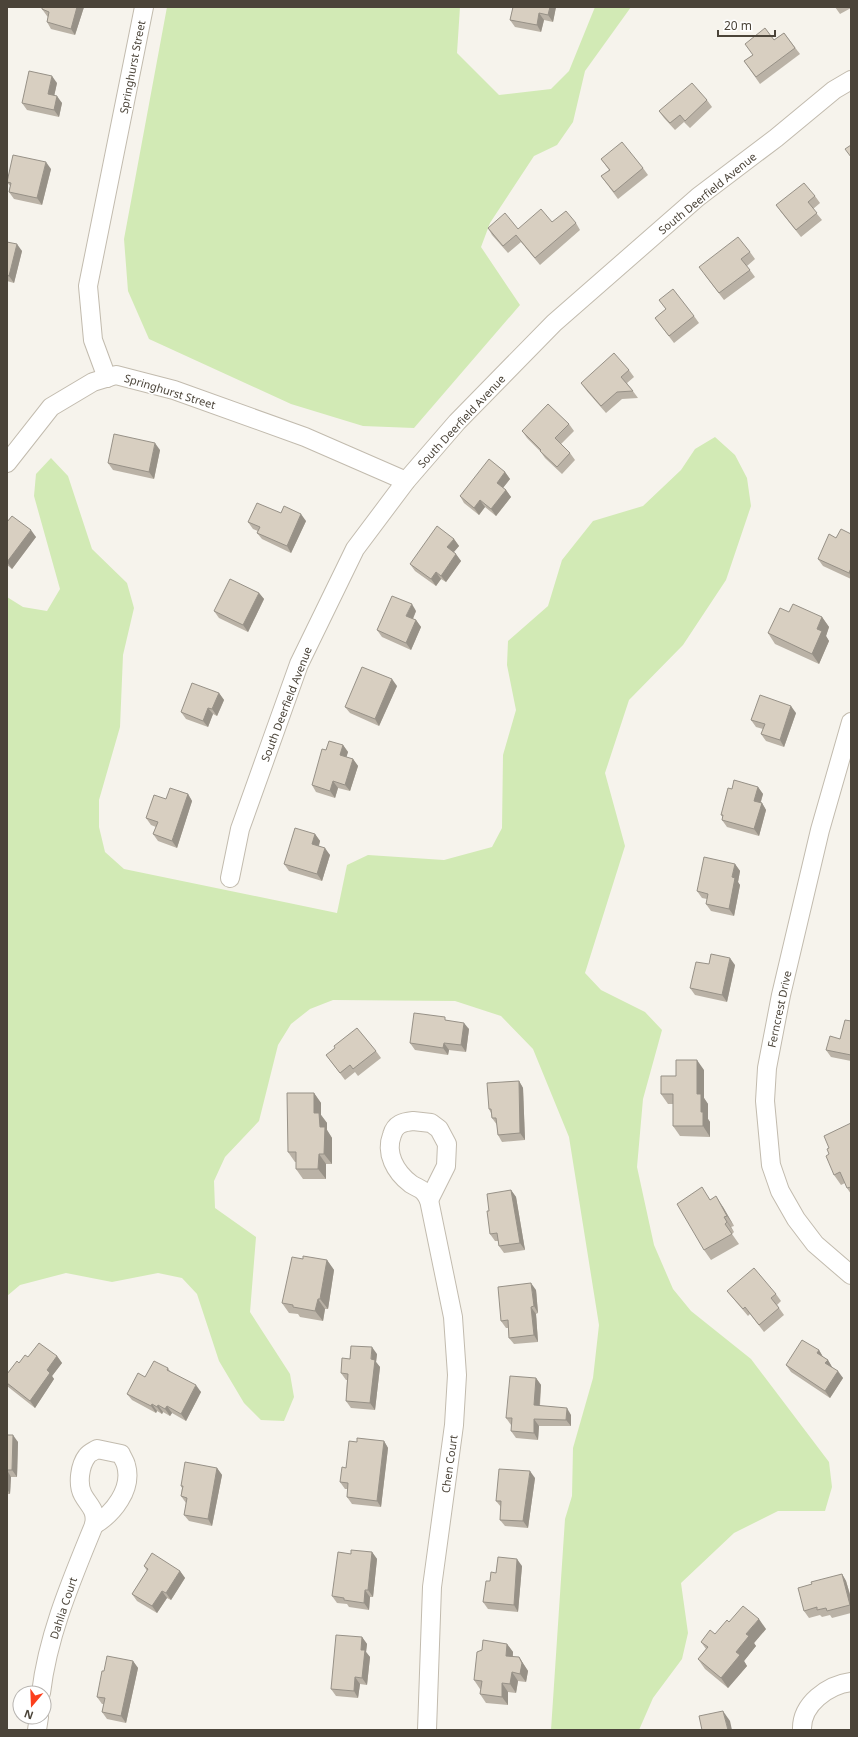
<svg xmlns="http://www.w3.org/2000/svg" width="858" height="1737" font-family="'Noto Sans',sans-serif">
<rect width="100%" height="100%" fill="#f6f3ec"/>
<!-- green -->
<g fill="#d2eab5">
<polygon points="167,7 460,7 457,53 499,95 551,89 569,71 595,7 631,7 585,71 573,122 557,145 534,156 490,223 481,247 520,305 414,428 363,426 291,404 149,339 128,291 124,239"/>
<polygon points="715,437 735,455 747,478 751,506 726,580 683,645 629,700 605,773 625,846 585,973 601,990 645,1012 662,1030 643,1099 637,1167 654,1245 673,1289 691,1311 751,1359 829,1462 832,1487 825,1511 778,1511 734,1533 681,1583 688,1633 682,1659 653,1698 639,1730 551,1730 565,1519 572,1496 573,1448 593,1378 599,1325 569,1137 533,1049 501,1016 455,1001 333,1000 310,1009 291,1024 278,1045 259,1121 225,1157 214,1181 215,1208 256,1237 250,1312 290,1374 294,1397 284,1421 261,1420 244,1403 219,1361 197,1294 182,1278 158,1273 112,1282 66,1273 20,1285 7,1296 7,597 23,607 47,611 60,589 34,496 36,474 51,458 68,476 92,549 127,583 134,608 123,655 120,727 99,800 99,827 105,852 124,869 337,913 347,865 368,855 444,860 492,847 502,828 503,755 516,710 507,665 508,641 548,606 562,560 593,521 643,506 681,470 695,449"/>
</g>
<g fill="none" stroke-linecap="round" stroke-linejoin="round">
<!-- minor casing -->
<g stroke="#c2bbae" stroke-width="20">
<g id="minor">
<polyline points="107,378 93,340 88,286 144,7"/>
<polyline points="7,463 51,407 93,382 116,375 174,390 305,437 406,481"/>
<polyline points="851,722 820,830 781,995 767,1068 765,1101 771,1165 780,1191 796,1219 815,1244 851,1275"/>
<polyline points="230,878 240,829 299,664 355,549 406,481 457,422 554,323 698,197 776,138 834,90 851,80"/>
<path d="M413,1121L431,1123L439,1129L447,1144L446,1166L429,1200C423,1188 421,1190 411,1184C395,1172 385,1153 392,1135C395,1124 403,1122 413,1121Z"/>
<path d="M97,1449L121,1454C122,1457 125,1461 126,1465C133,1489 113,1514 94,1525C97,1510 89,1506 83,1495C77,1484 80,1465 87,1456C89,1453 94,1451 97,1449Z"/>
<path d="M41,1693C48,1634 72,1579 94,1525"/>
<polyline points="37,1730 39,1717"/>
<polyline points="427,1730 432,1587 454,1425 457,1375 453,1317 429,1200"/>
<path d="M802,1730C801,1704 828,1685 851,1682"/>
</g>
</g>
<!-- minor -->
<use href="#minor" stroke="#fff" stroke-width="18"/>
</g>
<!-- wall -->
<g fill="#bab2a6">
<polygon points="42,7 84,7 75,35 51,29 47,22 48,17 47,16 42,9"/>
<polygon points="513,7 556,7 553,22 544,20 541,32 515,27 510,20"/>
<polygon points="835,7 851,7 851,8 840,14"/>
<polygon points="784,33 800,54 760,84 744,61"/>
<polygon points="57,83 54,96 62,103 59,117 27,110 22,103"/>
<polygon points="707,100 712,107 690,128 684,122 675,130 664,118 659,111"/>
<polygon points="601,159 643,168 648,175 618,199 601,176 609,170"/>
<polygon points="51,169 42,205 14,199 9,192 10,186 7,182"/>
<polygon points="815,196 820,203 813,209 822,220 801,237 781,212 776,205"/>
<polygon points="552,222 576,223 580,230 540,265 521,242 508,253 492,235 488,228 518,229"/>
<polygon points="7,242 22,251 14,283 7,281"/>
<polygon points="750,252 755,259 747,266 755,277 724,300 704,274"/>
<polygon points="659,300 694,316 699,323 674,343 655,318 666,309"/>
<polygon points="629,370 634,377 627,383 638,398 622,399 606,413 586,390 581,383"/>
<polygon points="569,424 574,431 561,444 570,453 575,460 562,474 545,458 540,451 527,438 522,431"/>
<polygon points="160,450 154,479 113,470 108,463"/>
<polygon points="505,472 510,479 503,488 506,490 511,497 496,516 485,507 479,515 464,503 460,496"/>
<polygon points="281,513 306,521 291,553 262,539 257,533 258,531 253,529 248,522"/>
<polygon points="7,522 36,537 12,569 7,565"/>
<polygon points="851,534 851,579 823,566 818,559 836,538"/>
<polygon points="454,539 459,546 454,552 461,561 446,582 441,579 436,586 415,571 410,564"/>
<polygon points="259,593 264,599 248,632 219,618 214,611"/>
<polygon points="416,611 413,619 416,620 421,627 411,650 382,637 377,630"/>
<polygon points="789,612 822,617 829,627 826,636 829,641 819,664 775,644 768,633"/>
<polygon points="397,686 379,726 350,713 345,707"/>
<polygon points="219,693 224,700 217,716 213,714 208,727 186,719 181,712"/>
<polygon points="796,713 784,747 766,741 761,734 763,729 756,727 751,720"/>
<polygon points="343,745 348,752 346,757 353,759 358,766 350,791 338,788 335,798 316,792 312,785 326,750"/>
<polygon points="758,787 763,794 761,802 762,803 766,810 759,836 727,827 722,820 723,817 721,815 732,789"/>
<polygon points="188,794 192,801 177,848 158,841 153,834 156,827 151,825 146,818 166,799"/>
<polygon points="315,834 320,841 319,846 330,855 322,881 289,871 284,864"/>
<polygon points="735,864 740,871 738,882 740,885 734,916 711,911 706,904 707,899 702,898 697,891"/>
<polygon points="709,964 735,965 727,1002 695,995 690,988"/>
<polygon points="447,1020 469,1029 466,1052 449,1050 448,1055 415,1050 410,1043"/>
<polygon points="851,1021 851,1061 831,1057 826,1050 840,1039"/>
<polygon points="376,1051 381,1058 358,1076 355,1072 345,1080 326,1055"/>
<polygon points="704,1070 704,1098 708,1104 708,1119 710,1122 710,1137 680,1136 673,1126 673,1104 668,1104 661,1094 676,1076"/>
<polygon points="519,1081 523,1088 525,1140 502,1142 498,1135 497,1125 492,1118 491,1113 489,1109"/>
<polygon points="314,1093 321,1103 321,1115 327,1123 327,1130 332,1138 332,1164 326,1164 326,1179 303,1179 296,1169 296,1162 295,1162 288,1152"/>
<polygon points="851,1123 851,1194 847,1188 845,1183 841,1185 834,1175 829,1154 829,1148"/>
<polygon points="511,1190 516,1197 525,1250 504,1253 499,1246 498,1241 495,1241 490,1234 489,1211"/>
<polygon points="711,1199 723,1207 734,1226 731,1227 734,1232 732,1234 739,1244 711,1260 704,1250"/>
<polygon points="303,1259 327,1260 334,1270 328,1309 325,1309 323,1321 300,1317 298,1314 289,1313 282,1303"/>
<polygon points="536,1290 538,1313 536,1314 538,1342 514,1344 509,1338 508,1328 506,1328 501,1321"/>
<polygon points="727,1291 776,1294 781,1301 777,1305 784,1315 764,1332 750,1314 748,1316 732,1297"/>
<polygon points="819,1350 823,1357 828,1360 832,1367 843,1378 830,1398 791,1372 786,1365"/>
<polygon points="377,1354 376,1362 380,1367 375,1410 351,1408 346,1401 347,1380 346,1380 341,1373 350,1359"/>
<polygon points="57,1356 62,1363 52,1376 54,1379 35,1408 7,1386 7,1375 19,1363 28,1357"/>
<polygon points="168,1368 171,1373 201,1392 186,1421 172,1413 170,1416 163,1412 162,1414 157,1411 156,1413 132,1400 127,1394 145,1377"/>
<polygon points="536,1378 541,1385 540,1406 571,1415 571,1426 539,1426 538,1440 516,1438 511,1431 512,1425 511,1425 506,1418"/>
<polygon points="7,1435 18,1442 17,1477 11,1477 10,1494 7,1494"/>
<polygon points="384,1441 388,1448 381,1507 352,1504 347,1497 348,1489 345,1489 340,1482 357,1442"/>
<polygon points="217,1468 222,1475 212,1526 189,1521 184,1515 186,1503 181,1496 182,1488 181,1486"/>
<polygon points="535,1478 528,1528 505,1526 500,1520 501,1507 496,1501"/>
<polygon points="372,1552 377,1559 373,1597 370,1597 369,1610 349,1607 347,1604 337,1603 332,1596 351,1554"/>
<polygon points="144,1566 180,1571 185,1578 171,1600 167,1598 157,1613 137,1601 132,1594 147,1571"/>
<polygon points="522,1566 518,1612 488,1609 483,1602 490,1581 496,1573"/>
<polygon points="842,1574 846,1581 851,1598 851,1613 832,1618 830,1615 822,1617 820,1615 809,1618 804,1611 812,1584"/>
<polygon points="729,1622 766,1629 754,1643 756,1646 744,1661 747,1666 728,1688 705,1669 698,1659 706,1649 701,1642 715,1634"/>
<polygon points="362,1637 367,1644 366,1652 370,1657 367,1685 360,1684 358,1698 336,1696 331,1689"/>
<polygon points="507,1644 513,1652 513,1657 519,1657 528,1671 526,1682 518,1681 516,1693 508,1692 508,1705 486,1703 480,1694 481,1689 480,1689 474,1680"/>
<polygon points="133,1661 138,1668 126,1723 107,1719 102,1712 104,1704 102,1704 97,1697 104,1671"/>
</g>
<!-- shaded-wall -->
<g fill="#979187">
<polygon points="77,7 84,7 75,35 71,29"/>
<polygon points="550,7 556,7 553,22 548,15"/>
<polygon points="539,13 544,20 541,32 537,25"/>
<polygon points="52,76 57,83 53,101 48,94"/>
<polygon points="57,96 62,103 59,117 54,110"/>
<polygon points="46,162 51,169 42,205 37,198"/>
<polygon points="17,244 22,251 14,283 9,276"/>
<polygon points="155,443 160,450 154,479 149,472"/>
<polygon points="505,472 510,479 502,489 497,483"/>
<polygon points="506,490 511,497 496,516 491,509"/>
<polygon points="480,500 485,507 479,515 474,508"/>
<polygon points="301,514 306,521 291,553 287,546"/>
<polygon points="31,530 36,537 12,569 7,562"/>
<polygon points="454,539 459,546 452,554 447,547"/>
<polygon points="456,554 461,561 446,582 441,576"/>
<polygon points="851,568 851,576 849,573"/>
<polygon points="436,572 441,579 436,586 431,579"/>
<polygon points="259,593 264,599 248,632 243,625"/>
<polygon points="412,604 416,611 411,623 406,616"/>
<polygon points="822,617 829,627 826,636 829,641 819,664 812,654 817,629"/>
<polygon points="416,620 421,627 411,650 406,643"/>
<polygon points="392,679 397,686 379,726 375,719"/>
<polygon points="219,693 224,700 217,716 212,709"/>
<polygon points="791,706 796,713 784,747 780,740"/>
<polygon points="208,708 213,714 208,727 203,721"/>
<polygon points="343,745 348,752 345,762 340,755"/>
<polygon points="353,759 358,766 350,791 345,785"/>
<polygon points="333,781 338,788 335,798 330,791"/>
<polygon points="758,787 763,794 759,807 754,801"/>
<polygon points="188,794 192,801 177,848 172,841"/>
<polygon points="762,803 766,810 759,836 754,829"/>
<polygon points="315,834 320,841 317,851 312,844"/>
<polygon points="325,848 330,855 322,881 317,874"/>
<polygon points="735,864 740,871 738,882 740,885 734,916 729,909 732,877"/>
<polygon points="730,958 735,965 727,1002 722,995"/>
<polygon points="464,1023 469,1029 466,1052 461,1045"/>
<polygon points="444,1043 449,1050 448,1055 443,1048"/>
<polygon points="697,1060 704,1070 704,1098 708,1104 708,1119 710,1122 710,1137 703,1126 701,1112 697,1094"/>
<polygon points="519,1081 523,1088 525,1140 520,1133"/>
<polygon points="314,1093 321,1103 321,1115 327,1123 327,1130 332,1138 332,1164 324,1154 320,1127 314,1113"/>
<polygon points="319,1154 326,1164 326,1179 318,1169"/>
<polygon points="511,1190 516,1197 525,1250 520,1243"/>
<polygon points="716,1196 723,1207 734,1226 727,1216"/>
<polygon points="724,1217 731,1227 734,1232 727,1222"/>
<polygon points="327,1260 334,1270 328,1309 320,1299"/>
<polygon points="531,1283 536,1290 538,1313 534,1306"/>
<polygon points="318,1299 325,1309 323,1321 315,1311"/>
<polygon points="531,1307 536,1314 538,1342 534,1335"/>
<polygon points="372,1347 377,1354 376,1362 380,1367 375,1410 370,1403"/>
<polygon points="819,1350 823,1357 817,1353"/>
<polygon points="57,1356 62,1363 52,1376 54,1379 35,1408 30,1401 47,1370"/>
<polygon points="828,1360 832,1367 830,1370 825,1363"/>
<polygon points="838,1371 843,1378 830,1398 825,1391"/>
<polygon points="536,1378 541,1385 539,1412 534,1405"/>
<polygon points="196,1385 201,1392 186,1421 181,1414"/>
<polygon points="152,1404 157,1411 156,1413 151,1406"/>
<polygon points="158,1405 163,1412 162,1414 157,1407"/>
<polygon points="167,1406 172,1413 170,1416 165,1409"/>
<polygon points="567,1408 571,1415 571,1426 566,1420"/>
<polygon points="534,1419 539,1426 538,1440 534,1433"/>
<polygon points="13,1435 18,1442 17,1477 12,1470"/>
<polygon points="384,1441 388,1448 381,1507 377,1501"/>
<polygon points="217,1468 222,1475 212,1526 208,1519"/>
<polygon points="7,1470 11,1477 10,1494 7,1489"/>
<polygon points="530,1471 535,1478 528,1528 523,1521"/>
<polygon points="372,1552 377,1559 373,1597 368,1590"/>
<polygon points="517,1559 522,1566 518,1612 514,1605"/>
<polygon points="180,1571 185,1578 171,1600 166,1593"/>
<polygon points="842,1574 846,1581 851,1598 851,1606 850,1605"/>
<polygon points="365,1590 370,1597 369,1610 364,1603"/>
<polygon points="162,1591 167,1598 157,1613 152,1606"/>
<polygon points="759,1619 766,1629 754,1643 756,1646 744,1661 747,1666 728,1688 721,1678 746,1634"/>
<polygon points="362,1637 367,1644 366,1652 370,1657 367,1685 362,1678 361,1650"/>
<polygon points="507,1644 513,1652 512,1665 506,1656"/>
<polygon points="519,1657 528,1671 526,1682 520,1674"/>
<polygon points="133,1661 138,1668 126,1723 121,1716"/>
<polygon points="512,1672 518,1681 516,1693 510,1684"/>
<polygon points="355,1677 360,1684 358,1698 354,1691"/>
<polygon points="502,1683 508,1692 508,1705 502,1697"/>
<polygon points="723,1711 730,1721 732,1730 728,1730"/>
</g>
<!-- building -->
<g fill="#d8cfc1" stroke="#979187">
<polygon points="42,7 77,7 71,29 47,22 49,12 42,9"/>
<polygon points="513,7 550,7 548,15 539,13 537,25 510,20"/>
<polygon points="765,28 774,40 784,33 795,48 756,77 744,61 753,55 745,44"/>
<polygon points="29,71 52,76 48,94 57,96 54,110 22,103"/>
<polygon points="692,83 707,100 685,121 680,115 670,123 659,111"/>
<polygon points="622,142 643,168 614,192 601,176 610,170 601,159"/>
<polygon points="851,145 851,157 845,149"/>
<polygon points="13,155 46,162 37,198 9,192 11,183 7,182"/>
<polygon points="804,183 815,196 808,202 817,213 796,230 776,205"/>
<polygon points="541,209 552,222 566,211 576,223 535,258 516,235 503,246 488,228 505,213 518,229"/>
<polygon points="738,237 750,252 741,259 750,270 719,293 699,267"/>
<polygon points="7,242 17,244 9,276 7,275"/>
<polygon points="673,289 694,316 669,336 655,318 666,309 659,300"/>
<polygon points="614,353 629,370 621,377 633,391 617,392 601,406 581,383"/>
<polygon points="548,404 569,424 555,438 570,453 557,467 540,451 541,450 522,431"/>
<polygon points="114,434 155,443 149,472 108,463"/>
<polygon points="489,459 505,472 497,483 506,490 491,509 480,500 474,508 460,496"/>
<polygon points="257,503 281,513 284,506 301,514 287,546 257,533 260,527 248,522"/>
<polygon points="12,516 31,530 7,562 7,522"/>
<polygon points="437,526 454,539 447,547 456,554 441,576 436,572 431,579 410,564"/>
<polygon points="841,529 851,534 851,568 849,573 818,559 829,534 836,538"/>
<polygon points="230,579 259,593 243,625 214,611"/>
<polygon points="392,596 412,604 406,616 416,620 406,643 377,630"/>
<polygon points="793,604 822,617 817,629 822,631 812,654 768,633 780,608 789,612"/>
<polygon points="362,667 392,679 375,719 345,707"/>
<polygon points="192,683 219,693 212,709 208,708 203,721 181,712"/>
<polygon points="760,695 791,706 780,740 761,734 765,724 751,720"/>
<polygon points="329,741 343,745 340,755 353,759 345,785 333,781 330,791 312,785 322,749 326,750"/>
<polygon points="734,780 758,787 754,801 762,803 754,829 722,820 723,815 721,815 728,788 732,789"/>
<polygon points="170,788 188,794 172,841 153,834 158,822 146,818 154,795 166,799"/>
<polygon points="295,828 315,834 312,844 325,848 317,874 284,864"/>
<polygon points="704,857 735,864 732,877 735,878 729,909 706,904 708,894 697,891"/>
<polygon points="711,954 730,958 722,995 690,988 696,962 709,964"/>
<polygon points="414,1013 445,1017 445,1020 464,1023 461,1045 444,1043 443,1048 410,1043"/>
<polygon points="845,1020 851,1021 851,1055 826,1050 830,1036 840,1039"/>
<polygon points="357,1028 376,1051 353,1069 350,1065 340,1073 326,1055 335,1048 334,1046"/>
<polygon points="676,1060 697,1060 697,1094 701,1094 701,1112 703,1112 703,1126 673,1126 673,1094 661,1094 661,1076 676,1076"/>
<polygon points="519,1081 520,1133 498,1135 496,1118 492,1118 491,1109 489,1109 487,1083"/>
<polygon points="287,1093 314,1093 314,1113 319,1113 320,1127 325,1127 324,1154 319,1154 318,1169 296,1169 296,1152 288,1152"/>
<polygon points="851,1123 851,1187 847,1188 840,1172 834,1175 826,1156 829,1154 827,1149 829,1148 824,1136"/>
<polygon points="702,1187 710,1200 716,1196 727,1216 724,1217 727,1222 725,1224 732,1234 704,1250 677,1204"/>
<polygon points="511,1190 520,1243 499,1246 497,1233 490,1234 487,1211 489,1211 487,1194"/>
<polygon points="303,1256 327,1260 320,1299 318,1299 315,1311 293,1307 293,1305 282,1303 292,1257 303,1259"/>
<polygon points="754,1268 776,1294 771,1298 779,1308 759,1325 745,1307 743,1309 727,1291"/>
<polygon points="531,1283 534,1306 531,1307 534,1335 509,1338 508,1320 501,1321 498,1287"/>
<polygon points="802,1340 819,1350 817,1353 828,1360 825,1363 838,1371 825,1391 786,1365"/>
<polygon points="39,1343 57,1356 47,1370 50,1373 30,1401 7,1383 7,1374 17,1361 19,1363 25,1355 28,1357"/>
<polygon points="351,1346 372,1347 371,1359 375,1360 370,1403 346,1401 348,1374 341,1373 342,1358 350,1359"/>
<polygon points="154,1361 168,1368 167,1370 196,1385 181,1414 167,1406 165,1409 158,1405 157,1407 152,1404 151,1406 127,1394 138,1373 145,1377"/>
<polygon points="510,1376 536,1378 534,1405 567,1408 566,1420 534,1419 534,1433 511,1431 512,1418 506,1418"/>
<polygon points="7,1435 13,1435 12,1470 7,1470"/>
<polygon points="357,1438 384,1441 377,1501 347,1497 348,1483 340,1482 342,1467 346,1468 349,1441 357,1442"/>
<polygon points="185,1462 217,1468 208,1519 184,1515 187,1498 181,1496 183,1486 181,1486"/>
<polygon points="499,1469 530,1471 523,1521 500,1520 501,1501 496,1501"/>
<polygon points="351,1550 372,1552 368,1590 365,1590 364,1603 344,1600 344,1598 332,1596 338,1552 351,1554"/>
<polygon points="152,1553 180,1571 166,1593 162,1591 152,1606 132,1594 148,1569 144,1566"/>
<polygon points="498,1557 517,1559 514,1605 483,1602 486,1581 490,1581 491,1572 496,1573"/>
<polygon points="842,1574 850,1605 827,1611 826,1608 817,1610 817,1607 804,1611 798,1588 812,1584 811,1582"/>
<polygon points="743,1606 759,1619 746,1634 749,1636 736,1652 740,1655 721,1678 698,1659 708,1647 701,1642 710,1630 715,1634 727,1620 729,1622"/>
<polygon points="336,1635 362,1637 361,1650 365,1650 362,1678 355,1677 354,1691 331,1689"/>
<polygon points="483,1640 507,1644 506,1656 519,1657 522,1663 520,1674 512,1672 510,1684 502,1683 502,1697 480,1694 482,1681 474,1680 477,1652 482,1650"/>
<polygon points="107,1656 133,1661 121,1716 102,1712 105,1698 97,1697 102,1671 104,1671"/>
<polygon points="723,1711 728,1730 702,1730 699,1716"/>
</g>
<g text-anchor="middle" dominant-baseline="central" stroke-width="3.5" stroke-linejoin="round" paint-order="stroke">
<!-- street labels -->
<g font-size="11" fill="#4b4439" stroke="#fff">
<text transform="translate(132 67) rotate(-79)">Springhurst Street</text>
<text transform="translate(707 193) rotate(-39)">South Deerfield Avenue</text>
<text transform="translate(170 391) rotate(17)">Springhurst Street</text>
<text transform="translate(461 421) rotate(-47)">South Deerfield Avenue</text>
<text transform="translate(286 704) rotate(-69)">South Deerfield Avenue</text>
<text transform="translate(779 1009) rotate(-78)">Ferncrest Drive</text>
<text transform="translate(449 1464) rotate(-82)">Chen Court</text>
<text transform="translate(63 1608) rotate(-72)">Dahlia Court</text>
</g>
</g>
<!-- border -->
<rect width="858" height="1737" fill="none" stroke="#4b4439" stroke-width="16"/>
<!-- north arrow -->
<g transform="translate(32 1705) rotate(199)"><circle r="19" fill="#ffffff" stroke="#b7b4b0"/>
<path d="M0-3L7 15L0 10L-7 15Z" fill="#fc3f1d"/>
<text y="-6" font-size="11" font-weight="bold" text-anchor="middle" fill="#4b4439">N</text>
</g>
<!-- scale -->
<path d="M718 30v6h57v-6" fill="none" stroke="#4b4439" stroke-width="2"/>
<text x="724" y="30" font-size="12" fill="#4b4439" stroke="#ffffff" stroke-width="3" paint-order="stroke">20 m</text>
</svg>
